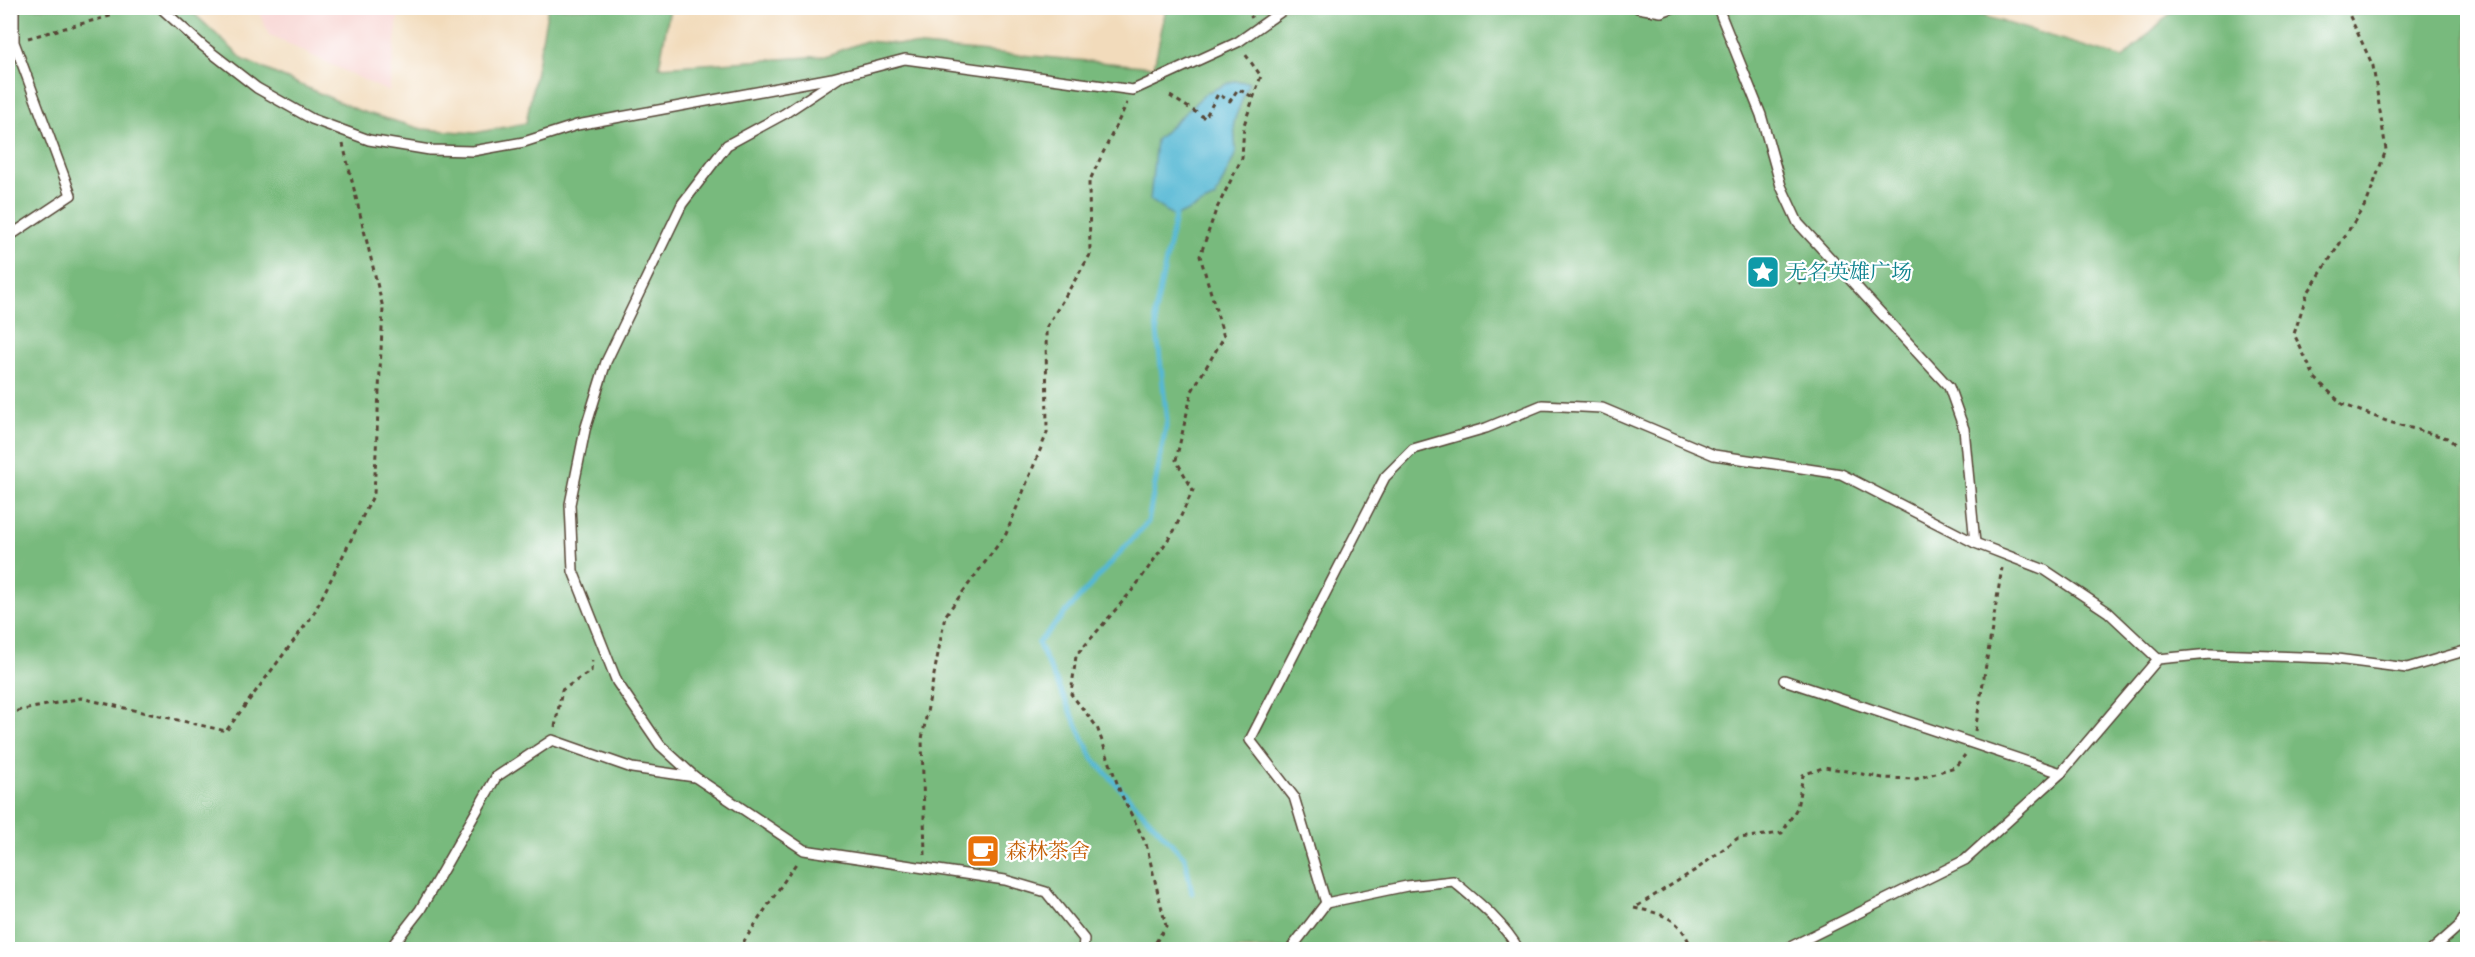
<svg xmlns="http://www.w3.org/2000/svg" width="2475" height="957" font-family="Alegreya,'Noto Serif SC',serif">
<rect width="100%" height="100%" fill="#fff"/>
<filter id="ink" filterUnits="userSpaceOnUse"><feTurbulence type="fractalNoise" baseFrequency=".0167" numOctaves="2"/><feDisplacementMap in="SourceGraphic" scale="12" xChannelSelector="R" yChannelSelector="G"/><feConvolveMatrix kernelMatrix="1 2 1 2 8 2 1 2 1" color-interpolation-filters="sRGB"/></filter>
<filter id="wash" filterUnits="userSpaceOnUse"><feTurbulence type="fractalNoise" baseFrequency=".008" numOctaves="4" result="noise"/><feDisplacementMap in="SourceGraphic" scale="24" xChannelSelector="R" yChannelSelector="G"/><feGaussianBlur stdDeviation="1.35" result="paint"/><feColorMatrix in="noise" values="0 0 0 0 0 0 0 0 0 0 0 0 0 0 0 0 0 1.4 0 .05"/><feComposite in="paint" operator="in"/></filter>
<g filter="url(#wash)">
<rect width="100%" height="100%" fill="#f2dbbb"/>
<!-- built -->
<polygon fill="#f7d0cd" points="257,8 399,8 389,92 269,35"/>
<!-- forest -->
<polygon fill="#78ba7d" stroke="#5a724e" stroke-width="1.5" points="8,8 188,8 244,60 360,111 422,129 475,133 526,123 548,8 670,8 659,67 825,56 866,41 1154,67 1166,8 1957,8 2123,58 2176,8 2467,8 2467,949 8,949"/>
<!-- water -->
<polygon fill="#55b8d4" stroke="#487179" stroke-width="1.5" points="1233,81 1249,82 1234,121 1236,153 1215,198 1175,217 1150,200 1156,140 1206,93"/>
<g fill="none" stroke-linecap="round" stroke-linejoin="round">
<!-- stream -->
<polyline stroke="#55b8d4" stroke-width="5" points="1175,217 1155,313 1167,421 1148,522 1038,643 1093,759 1185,858 1192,893"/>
</g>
</g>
<g filter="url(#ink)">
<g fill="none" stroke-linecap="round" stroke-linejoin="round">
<!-- lane casing -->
<g stroke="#564536" stroke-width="12">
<g id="lane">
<polyline points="161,8 203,46 257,88 312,119 369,140 430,150 473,151 524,142 577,125 832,78 905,59 1133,90 1238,42 1286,8"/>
<polyline points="1638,8 1661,12 1672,8"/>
<polyline points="1718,8 1761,115 1781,186 1798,223 1949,387 1964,429 1975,543"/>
<polyline points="843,75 784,114 727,145 682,204 606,362 585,430 570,504 573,571 617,682 660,745 695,777 804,850 1005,880 1046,892 1084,939 1083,950"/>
<polyline points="8,237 71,195 14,42 14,8"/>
<polyline points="1784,680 2061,773"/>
<polyline points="389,950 420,910 496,777 552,740 632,768 695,777"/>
<polyline points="1290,950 1326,903"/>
<path d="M1519,950C1503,922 1478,902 1453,881L1407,886L1326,903L1294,797L1250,740L1385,477L1413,449L1486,428L1542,405L1602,408L1714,455L1841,474L1975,543L2045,570L2108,612L2158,659"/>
<polyline points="1784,950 1965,860 2061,773 2158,659 2210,654 2329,658 2407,668 2468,650"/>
<polyline points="2432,950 2459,926 2468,910"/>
</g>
</g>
<!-- path -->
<g stroke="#564536" stroke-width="3" stroke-dasharray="4.5 4.5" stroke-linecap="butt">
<polyline points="1246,8 1252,18"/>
<polyline points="2346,8 2373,66 2386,150 2367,202 2307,294 2294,334 2315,378 2342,404 2389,422 2447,438 2468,454"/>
<polyline points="28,38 110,16 118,8"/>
<polyline points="1170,96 1205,118 1218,94 1230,101 1238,89 1253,97"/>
<polyline points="1799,284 1818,263"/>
<polyline points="8,713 81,698 226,731 313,615 374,494 383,308 343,144"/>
<polyline points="555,727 562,690 591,671 592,660"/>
<polyline points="1975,731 2002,568"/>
<polyline points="925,855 922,739 945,616 1006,534 1047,433 1046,328 1090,255 1089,182 1127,103"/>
<polyline points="738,950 797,862"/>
<polyline points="1151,950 1166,926 1146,844 1121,794 1097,727 1071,694 1076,656 1135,587 1174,531 1193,490 1176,460 1192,391 1224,337 1200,256 1216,210 1242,158 1244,125 1261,76 1245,54"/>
<path d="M1692,950C1681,918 1664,914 1634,908L1697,869L1738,838L1782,833L1797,808L1803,775L1825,767L1883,778L1916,779L1955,767L1965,755"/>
</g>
<!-- lane -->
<use href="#lane" stroke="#fff" stroke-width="9"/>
</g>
</g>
<!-- icons -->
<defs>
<g id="sight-square" transform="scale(1.725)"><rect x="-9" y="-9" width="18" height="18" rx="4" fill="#0f9aa8" stroke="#fff"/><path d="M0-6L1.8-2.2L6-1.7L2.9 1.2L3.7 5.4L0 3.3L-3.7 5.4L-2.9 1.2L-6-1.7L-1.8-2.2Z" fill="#fff"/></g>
<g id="cafe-square" transform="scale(1.725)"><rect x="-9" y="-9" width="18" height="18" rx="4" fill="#e8710a" stroke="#fff"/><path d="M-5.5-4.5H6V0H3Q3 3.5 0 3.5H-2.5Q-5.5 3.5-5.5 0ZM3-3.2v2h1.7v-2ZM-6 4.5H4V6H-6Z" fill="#fff"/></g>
</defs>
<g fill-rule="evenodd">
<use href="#sight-square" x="1763" y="272"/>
<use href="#cafe-square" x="983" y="851"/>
</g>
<g text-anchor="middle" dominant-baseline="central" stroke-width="4.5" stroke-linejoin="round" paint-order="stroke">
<!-- culture labels -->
<g font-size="21" fill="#0d838f" stroke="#fff" text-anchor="start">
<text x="1786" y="272">无名英雄广场</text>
</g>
<!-- food labels -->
<g font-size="21" fill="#c56008" stroke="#fff" text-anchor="start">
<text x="1006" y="851">森林茶舍</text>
</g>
</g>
<!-- margin -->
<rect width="2475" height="957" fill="none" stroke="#fff" stroke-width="30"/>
</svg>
